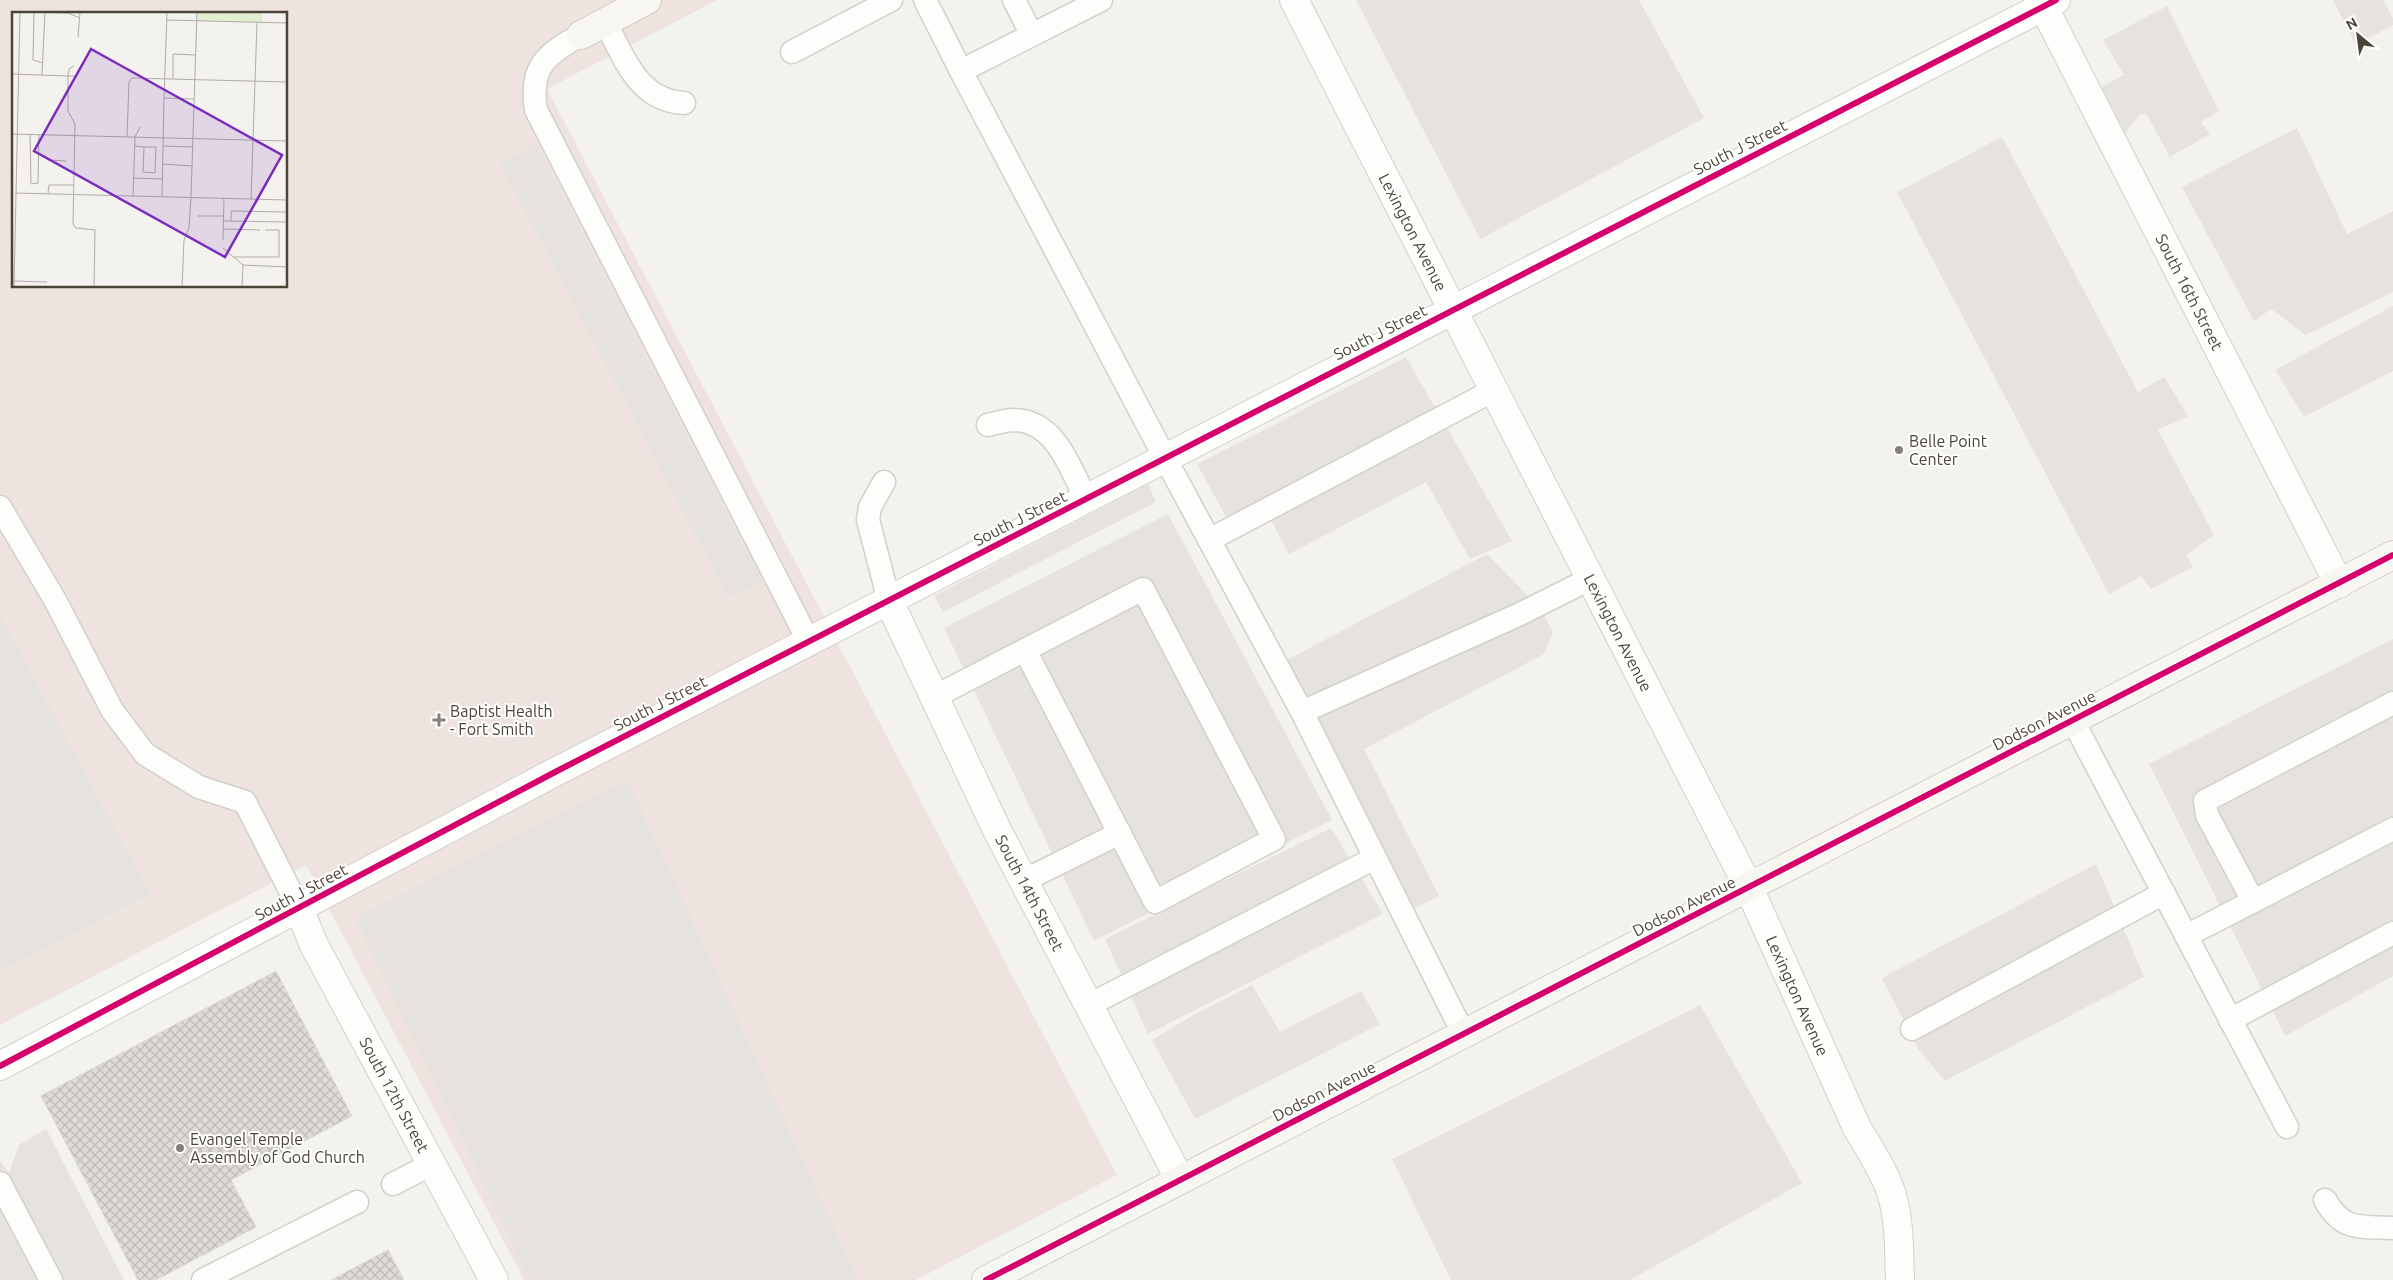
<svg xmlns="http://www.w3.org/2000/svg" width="2393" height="1280" font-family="Ubuntu,sans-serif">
<defs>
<pattern id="building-cross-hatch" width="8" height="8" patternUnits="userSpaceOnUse" patternTransform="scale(1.25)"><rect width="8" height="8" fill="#dedbd6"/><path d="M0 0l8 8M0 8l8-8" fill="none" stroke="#c0bdb8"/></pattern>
</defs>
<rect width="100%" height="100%" fill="#f4f2ee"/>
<!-- medical -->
<path fill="#eee3df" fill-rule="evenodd" d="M0,0H717L547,89L1117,1175L916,1280H524L306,865L0,1025ZM14,14H286V286H14Z"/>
<!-- parking -->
<g fill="#e6e3df">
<polygon points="1356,0 1639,0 1704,118 1480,239"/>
<polygon points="2333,0 2383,0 2393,18 2393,25 2356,45"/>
<polygon points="2167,6 2219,111 2201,122 2210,134 2170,157 2147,115 2140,114 2123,136 2101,87 2124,75 2103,40"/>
<polygon points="2297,128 2347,234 2393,211 2393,292 2306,335 2271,309 2254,321 2182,187"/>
<polygon points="2002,137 2138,392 2164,377 2188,416 2158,430 2214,535 2186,555 2193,567 2151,589 2141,576 2109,594 1897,192"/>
<polygon points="536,143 763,583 728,597 500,164"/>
<polygon points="2393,306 2393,371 2304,417 2275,370"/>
<polygon points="1406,357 1512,541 1470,559 1426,482 1289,554 1270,518 1234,540 1225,515 1197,464"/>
<polygon points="1148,484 1156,502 943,612 934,596"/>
<polygon points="1168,514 1332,820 1094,941 944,628"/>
<polygon points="1487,554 1540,608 1553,632 1544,654 1364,749 1439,896 1414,909 1287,660"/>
<polygon points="0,615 150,894 0,970"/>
<polygon points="2393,639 2393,976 2285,1036 2149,764"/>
<polygon points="627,779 858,1280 859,1280 530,1280 355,918"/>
<polygon points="1331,828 1383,914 1148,1034 1105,939"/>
<polygon points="2096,864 2144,977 1945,1081 1918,1049 1882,978"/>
<polygon points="1252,985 1280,1032 1361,991 1380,1024 1195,1119 1152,1040 1197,1013"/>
<polygon points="1700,1005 1802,1183 1630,1280 1451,1280 1392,1159"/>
<polygon points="46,1129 124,1280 0,1280 0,1161 9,1173 19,1145"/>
</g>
<!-- building -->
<g fill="url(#building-cross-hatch)" stroke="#dcd9d4">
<polygon points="276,971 352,1116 231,1180 256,1227 156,1280 138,1280 41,1096"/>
<polygon points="388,1250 404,1280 331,1280"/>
</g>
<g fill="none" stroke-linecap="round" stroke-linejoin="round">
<!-- lane casing -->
<g stroke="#d2d0cb" stroke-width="25">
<g id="lane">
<polyline points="925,0 961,71"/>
<polyline points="1014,0 1032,35"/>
<polyline points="1101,0 961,71 1165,458 1302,712 1464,1035"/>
<path d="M605,22C624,57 638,101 684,103"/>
<path d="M581,35C546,54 529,67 536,110L809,642"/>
<polyline points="792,52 891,0"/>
<path d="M988,425C996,423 1006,420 1014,420C1056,421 1070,468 1086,499"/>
<polyline points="884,482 870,507 868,520 889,601"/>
<polyline points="0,507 55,600 112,710 145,754 199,787 245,802 299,908"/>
<polyline points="1209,540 1494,390"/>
<polyline points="934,697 1143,589 1274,839 1155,902 1025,650"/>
<polyline points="1302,712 1520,614 1590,579"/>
<polyline points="2073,721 2287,1127"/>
<polyline points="1025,880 1120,833"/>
<polyline points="2253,901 2207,815 2205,801 2393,703"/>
<polyline points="2186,936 2393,829"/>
<polyline points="1089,1005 1375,858"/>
<polyline points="2230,1020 2393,933"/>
<polyline points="1912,1029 2164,893"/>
<polyline points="0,1183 51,1280"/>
<polyline points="393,1184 432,1164"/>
<path d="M2325,1200C2343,1232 2360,1226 2393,1228"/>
<polyline points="203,1280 357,1202"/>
</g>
</g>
<!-- street casing -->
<g stroke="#d2d0cb" stroke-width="30">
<g id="street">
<path id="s1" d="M1294,0L1749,888L1857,1128C1869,1148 1883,1169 1891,1192C1900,1220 1899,1252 1900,1280"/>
<path id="s2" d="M2040,0L2339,584"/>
<path id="s3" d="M889,601L997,830L1180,1180"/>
<path id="s4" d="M299,908L314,945L494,1280"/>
<polyline points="0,1066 557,771 2056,0"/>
</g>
</g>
<!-- secondary casing -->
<g stroke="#d3cfc5" stroke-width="30">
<g id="secondary">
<polyline points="581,35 647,0"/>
<polyline points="986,1280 2393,555"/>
</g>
</g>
<!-- lane -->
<use href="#lane" stroke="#fdfdfc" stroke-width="22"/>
<!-- street -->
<use href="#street" stroke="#fdfdfc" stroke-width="28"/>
<!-- secondary -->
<use href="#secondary" stroke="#f7f6f1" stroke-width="28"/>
<!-- cycleway casing -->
<g stroke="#fff" stroke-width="9">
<g id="cycleway">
<polyline points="0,1066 557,771 2056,0"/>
<polyline points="986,1280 2393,555"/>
</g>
</g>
<!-- cycleway -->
<use href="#cycleway" stroke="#d6006c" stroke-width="6"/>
</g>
<!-- markers -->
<g fill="#868178" stroke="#fff" stroke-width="2">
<circle cx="1899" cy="450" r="5"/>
<path d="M436.5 712.5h5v5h5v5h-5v5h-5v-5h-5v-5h5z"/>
<circle cx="180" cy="1148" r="5"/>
</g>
<g text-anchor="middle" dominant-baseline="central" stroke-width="4" stroke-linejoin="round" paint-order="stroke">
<!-- street labels -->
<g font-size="16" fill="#4b4439" stroke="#fff">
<text transform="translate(1740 147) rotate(-27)">South J Street</text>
<text stroke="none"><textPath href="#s1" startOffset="261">Lexington Avenue</textPath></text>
<text stroke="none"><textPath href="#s2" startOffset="328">South 16th Street</textPath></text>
<text transform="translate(1380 332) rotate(-27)">South J Street</text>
<text transform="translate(1020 518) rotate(-27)">South J Street</text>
<text stroke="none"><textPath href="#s1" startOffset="711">Lexington Avenue</textPath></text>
<text transform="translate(660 703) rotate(-27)">South J Street</text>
<text transform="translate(2044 720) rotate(-27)">Dodson Avenue</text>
<text transform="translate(301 892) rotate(-28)">South J Street</text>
<text stroke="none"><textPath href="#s3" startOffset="324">South 14th Street</textPath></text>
<text transform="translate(1684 906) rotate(-27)">Dodson Avenue</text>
<text stroke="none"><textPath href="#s1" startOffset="1116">Lexington Avenue</textPath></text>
<text transform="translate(1324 1091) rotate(-27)">Dodson Avenue</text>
<text stroke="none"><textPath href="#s4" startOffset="210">South 12th Street</textPath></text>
</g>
<!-- poi labels -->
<g font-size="16" fill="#4b4439" stroke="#fff" text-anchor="start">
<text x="1909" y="441">Belle Point<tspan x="1909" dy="18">Center</tspan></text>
<text x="450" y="711">Baptist Health<tspan x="450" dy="18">- Fort Smith</tspan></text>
<text x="190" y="1139">Evangel Temple<tspan x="190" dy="18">Assembly of God Church</tspan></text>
</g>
</g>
<!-- overview -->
<g transform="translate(12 12)">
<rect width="275" height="275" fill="#f4f2ee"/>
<path d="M185,0H250V10L185,9Z" fill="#e1eecf"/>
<path fill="none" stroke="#b0aca6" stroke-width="1" d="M155,8L275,11M66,25L68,0M31,51L21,48L22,0L56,1L68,6M62,54L57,57L56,64H63M0,62L56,64V99L63,112L61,212L64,216L83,218L82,275M30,63L33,0M161,67V42L184,43M152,86L155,0M0,122L275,129M18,122L19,172L26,171L27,122M115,124L117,70L120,66L275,70M122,134L132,135H144L143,161L131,160L132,135M151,134L181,135M37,148L54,149M151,152L180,154M121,166L150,167M3,181L275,188M36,181L37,173H62M121,184L123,125L128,115M150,185L152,86L182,87M239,187L245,11M186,204H212M212,209L275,210M219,209V199L275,200M212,217L248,218M211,228L212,186M211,236L231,253L230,275M221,245H267V218H253M231,253L275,255M2,269L35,270M2,275L8,0M170,275L172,228L177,216L179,185L185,0"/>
<path fill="#7b2cbf" fill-opacity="0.15" stroke="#7b2cbf" stroke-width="2.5" d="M79,37L270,143L213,245L22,139Z"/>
<rect width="275" height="275" fill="none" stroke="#4b4439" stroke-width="2.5"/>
</g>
<!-- north arrow -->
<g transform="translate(2358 35) rotate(331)" stroke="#ffffff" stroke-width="4" paint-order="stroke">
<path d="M0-4L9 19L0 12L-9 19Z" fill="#4b4439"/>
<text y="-8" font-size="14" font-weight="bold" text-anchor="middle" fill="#4b4439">N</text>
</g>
</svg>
